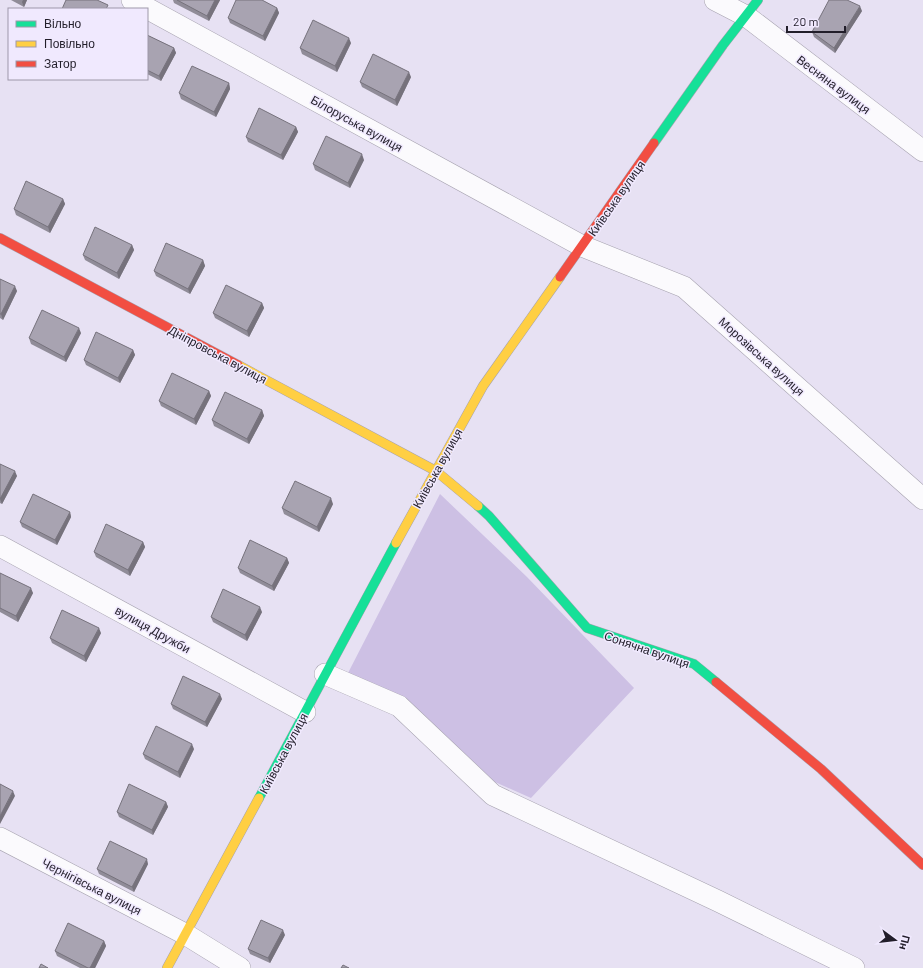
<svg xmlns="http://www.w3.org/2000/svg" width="923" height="968" font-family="Barlow,sans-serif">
<rect width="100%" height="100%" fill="#e7e1f3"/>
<!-- green -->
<polygon fill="#cdc0e4" points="440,494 527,577 634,688 531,798 495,782 408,701 348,673"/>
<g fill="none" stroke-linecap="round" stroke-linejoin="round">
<!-- street casing -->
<g stroke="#a6a2af" stroke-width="22">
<g id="street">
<polyline points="132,0 582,246 684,287 923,499"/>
<polyline points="715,0 746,16 923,151"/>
<polyline points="0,546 305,712"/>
<polyline points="325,674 399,706 493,795 718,901 854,968"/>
<polyline points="0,838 185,934 240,968"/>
</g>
</g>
<!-- fast casing -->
<g stroke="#a6a2af" stroke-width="10">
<g id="fast">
<polyline points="654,143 723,45 758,0"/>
<polyline points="478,506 489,516 587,628 694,664 716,682"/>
<polyline points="259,798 396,543"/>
</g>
</g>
<!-- slow casing -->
<g stroke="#a6a2af" stroke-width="10">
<g id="slow">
<polyline points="238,365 436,471 478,506"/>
<polyline points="396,543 483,386 560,277"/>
<polyline points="167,968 259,798"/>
</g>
</g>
<!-- jam casing -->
<g stroke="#a6a2af" stroke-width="10">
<g id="jam">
<polyline points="0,238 238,365"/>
<polyline points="560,277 654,143"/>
<polyline points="716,682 821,769 923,865"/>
</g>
</g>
<!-- street -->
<use href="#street" stroke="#fbfafd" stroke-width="21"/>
<!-- fast -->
<use href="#fast" stroke="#16e098" stroke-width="9"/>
<!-- slow -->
<use href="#slow" stroke="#ffcf43" stroke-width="9"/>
<!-- jam -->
<use href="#jam" stroke="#f24e42" stroke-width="9"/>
</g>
<!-- wall -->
<g fill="#908c98">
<polygon points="11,0 27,0 24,7"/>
<polygon points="173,0 220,0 209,21 174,3"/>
<polygon points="277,8 279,13 265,41 230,23 228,18"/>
<polygon points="862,11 835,53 814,37 812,32"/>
<polygon points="147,35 174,48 176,53 161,81 147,74"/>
<polygon points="351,43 337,72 302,54 300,48"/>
<polygon points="411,77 397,106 362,87 360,82"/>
<polygon points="229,83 230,89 216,117 181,99 179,93"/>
<polygon points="296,127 298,132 283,160 248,142 246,137"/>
<polygon points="364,160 350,188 315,170 313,164"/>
<polygon points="63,199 65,204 50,233 16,215 14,209"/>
<polygon points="132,245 134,250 119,279 85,260 83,255"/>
<polygon points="203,260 205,266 190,294 156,276 154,271"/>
<polygon points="0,279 17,291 3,320 0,318"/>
<polygon points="262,303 264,308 249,337 215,318 213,313"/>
<polygon points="81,333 66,362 31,344 29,338"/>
<polygon points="133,350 135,355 120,383 86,365 84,360"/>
<polygon points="209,391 211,396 196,425 161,406 159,401"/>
<polygon points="262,410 264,416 249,444 214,426 212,420"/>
<polygon points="0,464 17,476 2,504 0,503"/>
<polygon points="333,504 319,532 284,514 282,508"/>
<polygon points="70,512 71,517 57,545 22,527 20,522"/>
<polygon points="143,542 145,547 130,576 96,557 94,552"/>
<polygon points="287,558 289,563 274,591 240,573 238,568"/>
<polygon points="0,573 33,593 18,622 0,612"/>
<polygon points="262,612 247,641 213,622 211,617"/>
<polygon points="101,633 86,662 52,643 50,638"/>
<polygon points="222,699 207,727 173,709 171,704"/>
<polygon points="194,749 180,778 145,759 143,754"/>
<polygon points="166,802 168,807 153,835 119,817 117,812"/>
<polygon points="148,864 134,892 99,874 97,869"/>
<polygon points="285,935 270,963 250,954 248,949"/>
<polygon points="104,941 106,946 95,968 80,968 57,956 55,951"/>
</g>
<!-- shaded-wall -->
<g fill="#76727c">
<polygon points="23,0 27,0 24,7 22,2"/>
<polygon points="215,0 220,0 209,21 207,16"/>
<polygon points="860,6 862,11 835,53 834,48"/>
<polygon points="277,8 279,13 265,41 263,36"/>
<polygon points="349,38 351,43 337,72 335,66"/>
<polygon points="174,48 176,53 161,81 159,76"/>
<polygon points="409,72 411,77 397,106 395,100"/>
<polygon points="229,83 230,89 216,117 214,112"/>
<polygon points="296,127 298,132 283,160 281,155"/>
<polygon points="362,154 364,160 350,188 348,183"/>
<polygon points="63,199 65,204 50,233 48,227"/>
<polygon points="132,245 134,250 119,279 117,273"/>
<polygon points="203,260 205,266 190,294 188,289"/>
<polygon points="15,286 17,291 3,320 1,314"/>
<polygon points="262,303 264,308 249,337 247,331"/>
<polygon points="79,328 81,333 66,362 64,357"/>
<polygon points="133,350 135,355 120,383 118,378"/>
<polygon points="209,391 211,396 196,425 194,419"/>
<polygon points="262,410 264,416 249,444 247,439"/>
<polygon points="15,471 17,476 2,504 0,499"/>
<polygon points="331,498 333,504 319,532 317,527"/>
<polygon points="70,512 71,517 57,545 55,540"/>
<polygon points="143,542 145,547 130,576 128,570"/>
<polygon points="287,558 289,563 274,591 272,586"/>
<polygon points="31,588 33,593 18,622 16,616"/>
<polygon points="260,607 262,612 247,641 245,635"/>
<polygon points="99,628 101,633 86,662 84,656"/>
<polygon points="220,694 222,699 207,727 205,722"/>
<polygon points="192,744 194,749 180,778 178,772"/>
<polygon points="13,791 15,796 0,824 0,816"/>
<polygon points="166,802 168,807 153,835 152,830"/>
<polygon points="147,859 148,864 134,892 132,887"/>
<polygon points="283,930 285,935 270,963 268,958"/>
<polygon points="104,941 106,946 95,968 90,968"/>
</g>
<!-- building -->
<g fill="#a8a3b1" stroke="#76727c">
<polygon points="66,0 97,0 108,5 106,9 62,9"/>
<polygon points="177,0 215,0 207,16"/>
<polygon points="236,0 262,0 277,8 263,36 228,18"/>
<polygon points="829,0 847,0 860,6 834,48 812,32"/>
<polygon points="313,20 349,38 335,66 300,48"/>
<polygon points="147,35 174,48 159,76 147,70"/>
<polygon points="373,54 409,72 395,100 360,82"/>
<polygon points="192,66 229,83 214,112 179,93"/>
<polygon points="259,108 296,127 281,155 246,137"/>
<polygon points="326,136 362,154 348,183 313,164"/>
<polygon points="26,181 63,199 48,227 14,209"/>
<polygon points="95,227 132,245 117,273 83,255"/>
<polygon points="166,243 203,260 188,289 154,271"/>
<polygon points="0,279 15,286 1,314 0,314"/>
<polygon points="226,285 262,303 247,331 213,313"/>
<polygon points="42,310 79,328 64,357 29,338"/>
<polygon points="96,332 133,350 118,378 84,360"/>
<polygon points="172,373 209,391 194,419 159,401"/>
<polygon points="225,392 262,410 247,439 212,420"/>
<polygon points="0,464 15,471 0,499"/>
<polygon points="295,481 331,498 317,527 282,508"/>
<polygon points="33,494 70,512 55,540 20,522"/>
<polygon points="106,524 143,542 128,570 94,552"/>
<polygon points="250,540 287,558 272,586 238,568"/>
<polygon points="0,573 31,588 16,616 0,608"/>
<polygon points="223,589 260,607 245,635 211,617"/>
<polygon points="62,610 99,628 84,656 50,638"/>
<polygon points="183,676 220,694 205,722 171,704"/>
<polygon points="156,726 192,744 178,772 143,754"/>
<polygon points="0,784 13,791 0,816"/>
<polygon points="129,784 166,802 152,830 117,812"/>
<polygon points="110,841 147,859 132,887 97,869"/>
<polygon points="261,920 283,930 268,958 248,949"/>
<polygon points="68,923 104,941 90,968 88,968 55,951"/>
<polygon points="41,964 48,968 39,968"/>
<polygon points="343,965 349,968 341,968"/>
</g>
<g text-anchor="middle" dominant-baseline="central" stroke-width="3" stroke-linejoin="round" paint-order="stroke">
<!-- street labels -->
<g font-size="12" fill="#221e2a" stroke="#f0e9fe">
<text transform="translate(834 84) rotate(37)">Весняна вулиця</text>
<text transform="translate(357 123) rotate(29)">Білоруська вулиця</text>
<text transform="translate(616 198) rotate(-55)">Київська вулиця</text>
<text transform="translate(218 354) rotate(28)">Дніпровська вулиця</text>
<text transform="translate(762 356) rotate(42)">Морозівська вулиця</text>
<text transform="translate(437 468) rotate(-61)">Київська вулиця</text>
<text transform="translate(153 629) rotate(29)">вулиця Дружби</text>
<text transform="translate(647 649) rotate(19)">Сонячна вулиця</text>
<text transform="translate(283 753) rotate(-62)">Київська вулиця</text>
<text transform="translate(92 886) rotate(27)">Чернігівська вулиця</text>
</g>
</g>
<!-- legend -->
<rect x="8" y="8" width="140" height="72" fill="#f0e9fe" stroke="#9e98a9"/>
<rect x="16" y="21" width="20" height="6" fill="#16e098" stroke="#9e98a9"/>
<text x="44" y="28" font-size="12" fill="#221e2a">Вільно</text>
<rect x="16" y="41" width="20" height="6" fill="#ffcf43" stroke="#9e98a9"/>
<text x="44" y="48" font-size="12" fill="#221e2a">Повільно</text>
<rect x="16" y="61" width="20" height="6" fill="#f24e42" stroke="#9e98a9"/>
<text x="44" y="68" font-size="12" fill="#221e2a">Затор</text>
<!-- north arrow -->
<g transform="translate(895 940) rotate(105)" stroke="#f0e9fe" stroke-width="3" paint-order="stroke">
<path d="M0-3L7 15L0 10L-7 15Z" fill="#221e2a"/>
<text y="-6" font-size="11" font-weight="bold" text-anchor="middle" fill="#221e2a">Пн</text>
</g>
<!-- scale -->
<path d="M787 26v6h58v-6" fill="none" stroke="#221e2a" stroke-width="2"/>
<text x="793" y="26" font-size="12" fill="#221e2a" stroke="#f0e9fe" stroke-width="3" paint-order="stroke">20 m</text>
</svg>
